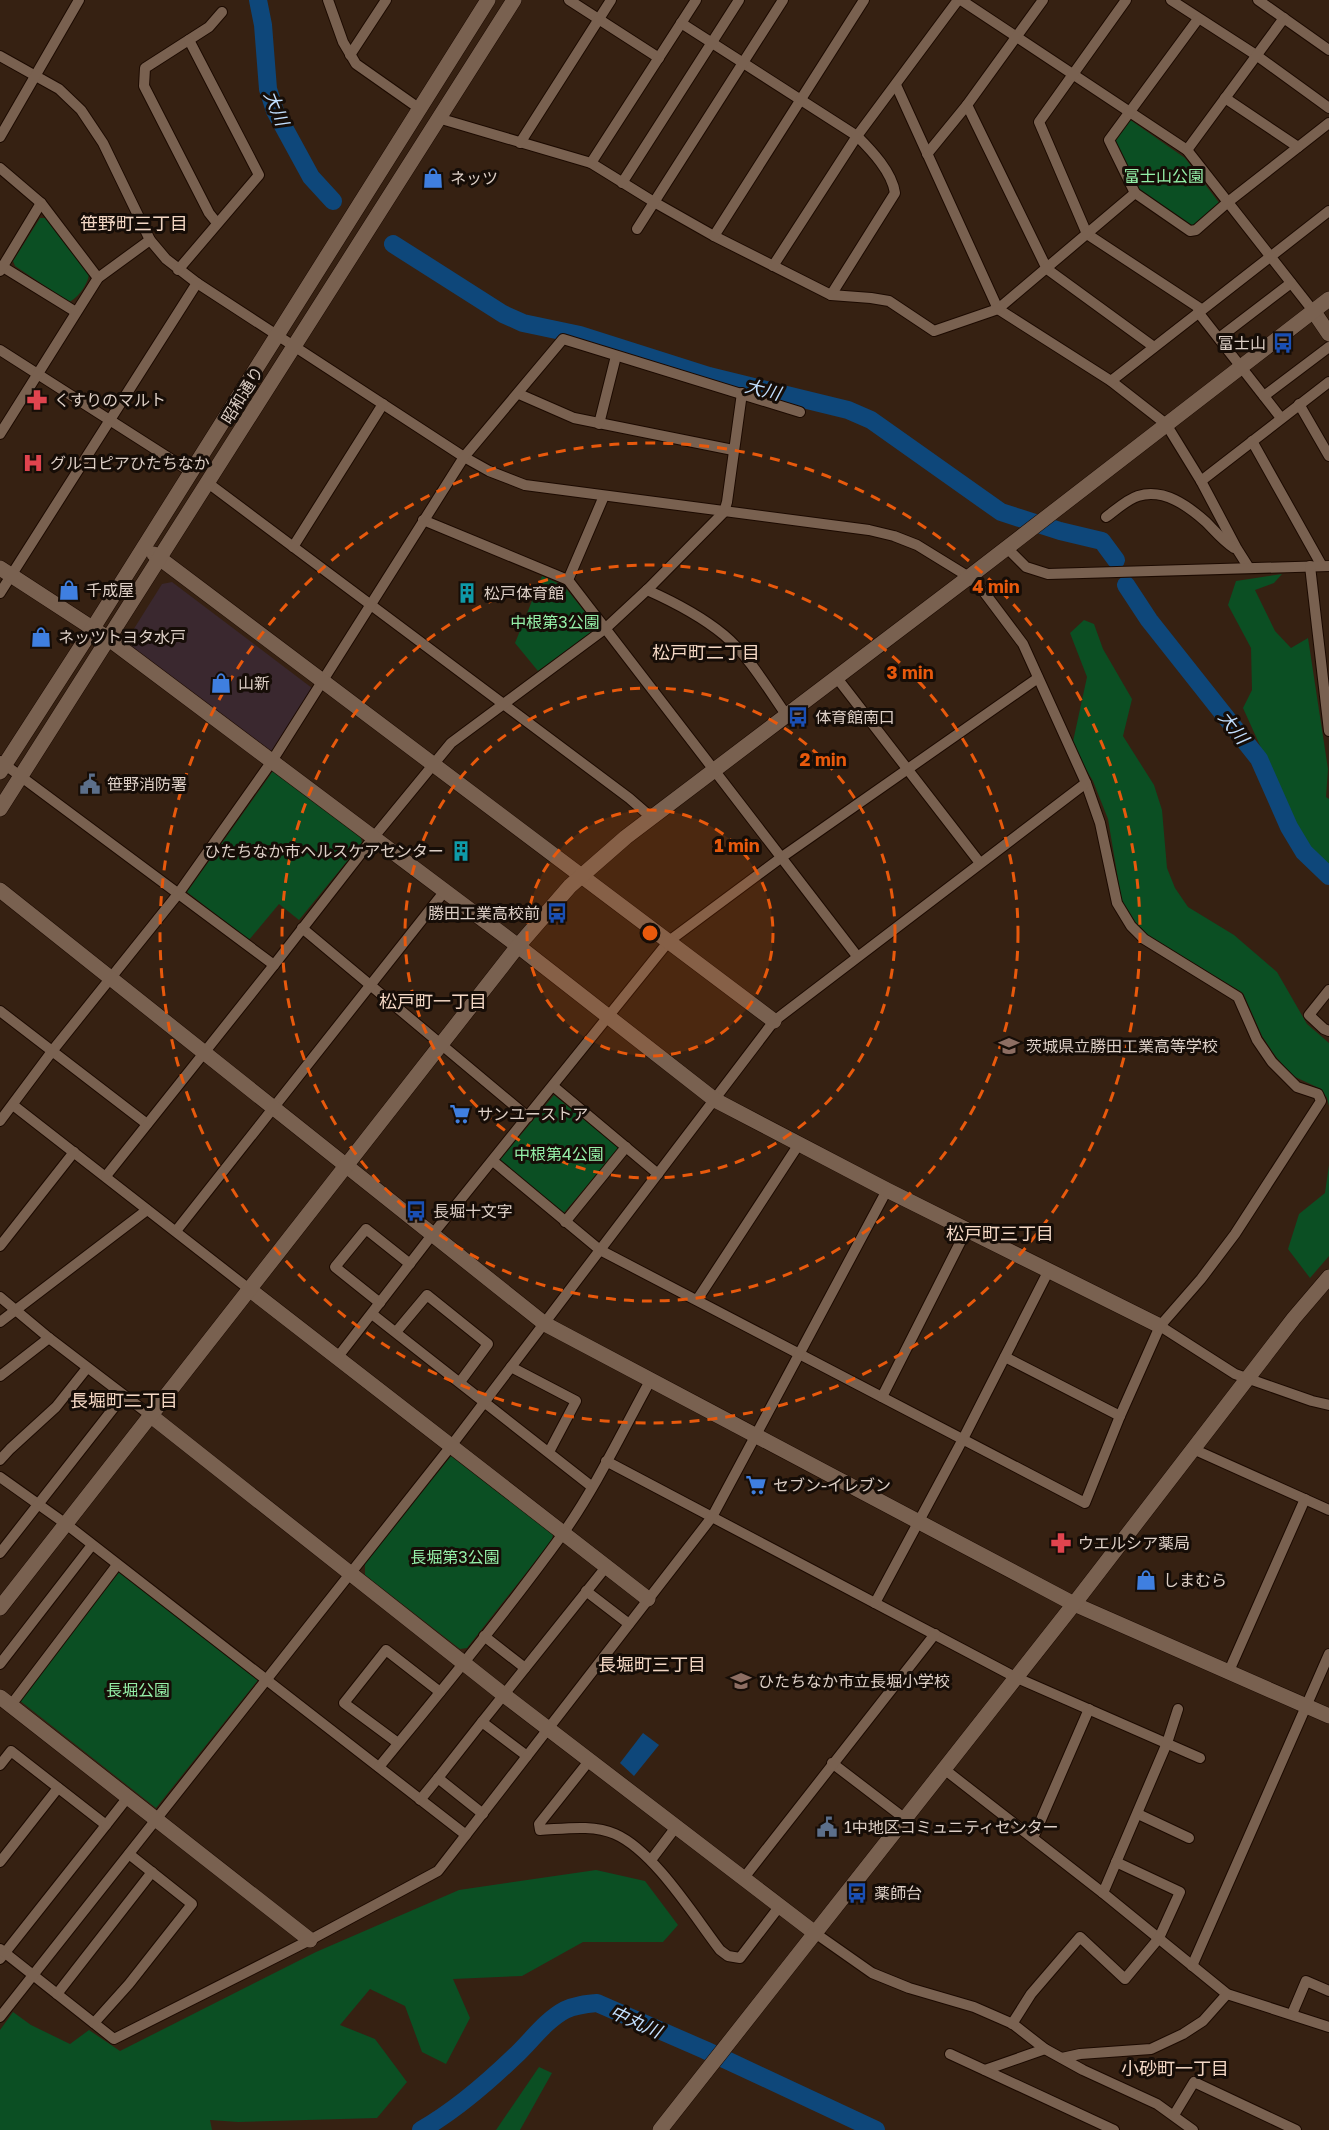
<svg xmlns="http://www.w3.org/2000/svg" width="1329" height="2130" font-family="'Golos Text','Noto Sans JP',sans-serif">
<rect width="100%" height="100%" fill="#362112"/>
<!-- commercial -->
<polygon fill="#3a282f" points="172,582 312,688 275,750 268,751 125,643 162,584"/>
<!-- green -->
<g fill="#0b4f23">
<polygon points="1129,119 1185,158 1220,204 1192,228 1137,190 1113,141"/>
<path d="M40,218H46L89,274C88,284 78,298 69,302L15,266L13,261Z"/>
<polygon points="1282,574 1274,583 1255,590 1275,631 1291,648 1308,638 1328,769 1326,797 1329,799 1329,869 1309,850 1296,825 1243,708 1252,690 1251,648 1228,605 1236,581"/>
<polygon points="542,576 564,586 598,628 538,671 515,643"/>
<polygon points="1084,620 1094,624 1103,649 1132,699 1123,736 1154,785 1162,810 1167,868 1175,888 1188,907 1234,935 1277,972 1307,1024 1329,1043 1329,1106 1327,1098 1321,1089 1293,1076 1276,1057 1262,1036 1243,993 1147,935 1134,921 1122,903 1108,819 1093,781 1072,746 1087,677 1070,633"/>
<polygon points="273,771 278,772 361,838 362,843 299,920 279,904 249,940 187,892"/>
<polygon points="554,1095 619,1148 563,1214 499,1161"/>
<polygon points="1329,1165 1329,1256 1310,1278 1288,1249 1299,1214 1325,1193"/>
<polygon points="451,1456 553,1534 552,1540 467,1648 460,1649 365,1575 365,1561"/>
<polygon points="120,1571 258,1680 156,1808 19,1700"/>
<polygon points="596,1870 645,1881 678,1925 663,1942 583,1942 522,1976 453,1979 470,2018 446,2064 422,2052 405,2006 370,1989 340,2025 375,2039 407,2082 377,2118 238,2122 210,2120 212,2130 0,2130 0,2030 13,2012 31,2025 70,2044 89,2030 120,2051 316,1952 459,1890"/>
<polygon points="539,2067 552,2073 520,2130 496,2130"/>
</g>
<!-- water -->
<polygon fill="#0e477a" points="643,1733 659,1745 634,1776 620,1763"/>
<g fill="none" stroke-linecap="round" stroke-linejoin="round">
<!-- river -->
<g stroke="#0e477a" stroke-width="18">
<polyline points="258,0 263,25 268,89 275,111 311,177 333,201"/>
<polyline points="393,244 503,314 523,323 580,335 709,376 848,410 871,420 1001,512 1060,531 1102,541 1116,560"/>
<polyline points="1126,585 1149,620 1259,759 1289,827 1304,852 1329,876"/>
<path d="M421,2130C453,2112 488,2082 515,2056C531,2041 546,2020 565,2010C575,2005 586,2004 597,2003L705,2050L876,2130"/>
</g>
<!-- street casing -->
<g stroke="#1c0a00" stroke-width="12">
<g id="street">
<polyline points="328,0 343,42 356,64 420,109"/>
<polyline points="569,0 659,58"/>
<polyline points="961,0 1187,150 1314,312"/>
<polyline points="1126,0 1039,122 1087,234 1201,309"/>
<polyline points="1171,0 1256,55 1329,108"/>
<polyline points="1258,0 1329,50"/>
<polyline points="1198,19 1109,140 1135,193 1190,231 1196,230 1228,202 1329,123"/>
<path d="M681,23L857,136C872,151 892,172 895,193L831,295"/>
<polyline points="350,55 386,0"/>
<polyline points="0,56 59,89 81,110 103,143 150,240 166,259 197,283 464,457 489,471 525,485 869,530 894,536 917,545 969,577 984,592 1023,644 1086,783 1100,823 1117,903 1131,926 1144,939 1238,997 1257,1040 1272,1062 1297,1087 1318,1094 1321,1101 1235,1234 1201,1279 1160,1326 1120,1416 1085,1503 600,1250 493,1161"/>
<polyline points="896,85 998,309 1111,381 1166,424 1201,481 1237,549 1249,568"/>
<polyline points="1225,98 1298,147"/>
<polyline points="967,105 1047,269 1154,347"/>
<polyline points="438,118 591,163 654,202 714,236 831,295 871,298 889,301 934,331 998,309 1135,193"/>
<polyline points="0,137 79,0"/>
<polyline points="520,143 611,0"/>
<polyline points="1187,150 1284,18"/>
<polyline points="927,154 967,105 1043,0"/>
<polyline points="591,163 696,0"/>
<polyline points="0,168 41,203 98,278"/>
<polyline points="622,183 739,0"/>
<polyline points="217,223 209,213 144,86 145,68 209,27 222,12"/>
<polyline points="637,229 783,0"/>
<polyline points="714,236 864,0"/>
<polyline points="773,266 857,136 958,0"/>
<polyline points="3,267 76,312"/>
<polyline points="178,270 259,175 189,40"/>
<polyline points="0,271 41,203"/>
<polyline points="1198,312 1281,418"/>
<polyline points="1219,338 1291,283"/>
<polyline points="0,350 191,472"/>
<polyline points="1111,381 1329,211"/>
<polyline points="519,394 574,418 733,450"/>
<polyline points="1264,396 1329,347"/>
<polyline points="1299,404 1329,456"/>
<polyline points="599,424 616,356"/>
<polyline points="0,434 98,278 150,240"/>
<polyline points="1252,441 1322,566"/>
<polyline points="1201,481 1329,382"/>
<polyline points="208,483 629,798 652,818"/>
<path d="M1106,517C1116,510 1126,500 1138,496C1164,488 1188,506 1206,522C1215,531 1223,541 1234,548"/>
<polyline points="423,520 568,580 857,956"/>
<polyline points="293,547 383,404"/>
<polyline points="1007,548 1026,567 1048,574 1329,566"/>
<polyline points="1310,566 1329,731"/>
<polyline points="568,580 604,496"/>
<path d="M647,590C674,602 701,616 724,635C749,656 768,689 787,716"/>
<polyline points="0,593 197,283"/>
<polyline points="837,678 980,863"/>
<polyline points="0,761 274,965"/>
<polyline points="302,928 528,1117"/>
<polyline points="1329,990 1309,1015 1324,1029 1329,1031"/>
<polyline points="0,1011 147,1124"/>
<polyline points="553,1086 658,1174"/>
<polyline points="13,1105 249,1289"/>
<polyline points="0,1121 53,1050 178,894 272,761 464,457 563,339 800,412"/>
<polyline points="106,1176 274,965 373,838 451,743 606,628 649,588 724,512 727,502 742,393"/>
<polyline points="565,1222 626,1147"/>
<polyline points="176,1231 444,892"/>
<polyline points="0,1246 74,1152"/>
<polyline points="0,1297 49,1338 150,1415"/>
<polyline points="697,1300 799,1144"/>
<polyline points="380,1303 335,1267 366,1229 410,1264"/>
<polyline points="372,1314 591,1486"/>
<polyline points="0,1322 147,1210"/>
<polyline points="1160,1326 1235,1374 1312,1401 1329,1405"/>
<polyline points="396,1332 427,1295 488,1344 460,1382"/>
<polyline points="1005,1357 1120,1416"/>
<polyline points="337,1358 432,1235 669,941 782,857 1038,678"/>
<polyline points="511,1367 576,1401 549,1452"/>
<polyline points="0,1376 49,1338"/>
<polyline points="882,1397 967,1229"/>
<polyline points="1193,1449 1329,1510"/>
<polyline points="0,1460 10,1449 56,1407 87,1368"/>
<polyline points="606,1461 1015,1677 1200,1758"/>
<polyline points="0,1477 66,1524 466,1835"/>
<polyline points="0,1553 123,1396"/>
<polyline points="586,1591 629,1624"/>
<polyline points="875,1603 963,1439 1049,1270"/>
<polyline points="484,1636 525,1668"/>
<polyline points="0,1664 92,1545"/>
<polyline points="1229,1671 1305,1499"/>
<polyline points="11,1705 117,1565"/>
<polyline points="482,1722 606,1567"/>
<polyline points="398,1743 344,1703 386,1650 440,1692"/>
<path d="M589,1761L539,1824L540,1830C563,1829 593,1824 615,1834C654,1851 694,1916 720,1950L728,1956L740,1958L779,1907"/>
<polyline points="832,1763 904,1818"/>
<polyline points="0,1765 11,1751 106,1825 0,1959"/>
<path d="M379,1767C441,1691 504,1615 562,1535C596,1487 622,1432 650,1381"/>
<polyline points="944,1769 1103,1893 1227,1994 1329,2027"/>
<polyline points="420,1800 438,1778"/>
<polyline points="483,1814 438,1778 482,1722 527,1756"/>
<polyline points="1138,1814 1189,1838"/>
<polyline points="106,1825 128,1797"/>
<polyline points="1033,1838 1089,1709"/>
<polyline points="651,1860 676,1827"/>
<polyline points="0,1862 58,1788"/>
<polyline points="743,1879 935,1634"/>
<polyline points="1103,1893 1167,1743 1178,1709"/>
<polyline points="815,1933 872,1973 909,1988 974,2007 1013,2024 1045,2049 1083,2070 1157,2104 1193,2130"/>
<polyline points="0,1949 114,2039 310,1940 438,1871 712,1517 887,1190"/>
<polyline points="1192,1966 1329,1654"/>
<polyline points="57,1994 152,1872"/>
<polyline points="1292,2014 1306,1981 1329,1991"/>
<polyline points="0,2017 451,1446 774,1021 1086,783"/>
<polyline points="94,2023 129,1984 192,1904 129,1854"/>
<polyline points="1012,2024 1031,1994 1080,1937 1125,1979 1159,1938 1180,1892 1116,1862"/>
<polyline points="950,2054 1114,2130"/>
<polyline points="1062,2058 1080,2054 1151,2049 1183,2034 1203,2021 1227,1994"/>
<polyline points="985,2070 1045,2049"/>
<polyline points="1174,2115 1194,2082 1296,2130"/>
</g>
</g>
<!-- secondary casing -->
<g stroke="#1c0a00" stroke-width="16">
<g id="secondary">
<polyline points="1314,312 1329,334"/>
<polyline points="154,554 774,1021"/>
<polyline points="0,568 109,639 518,946 715,1100 887,1190 1160,1326"/>
<polyline points="0,772 93,628 488,0"/>
<polyline points="0,809 514,0"/>
<polyline points="0,890 545,1324 1074,1604 1329,1716"/>
<polyline points="249,1289 648,1599"/>
<polyline points="150,1415 504,1695 815,1933"/>
<polyline points="0,1608 518,946 570,886 626,837 969,577 1329,299"/>
<polyline points="0,1697 310,1940"/>
<polyline points="660,2130 1074,1604 1294,1318 1329,1277"/>
</g>
</g>
<!-- street -->
<use href="#street" stroke="#796150" stroke-width="10"/>
<!-- secondary -->
<use href="#secondary" stroke="#796150" stroke-width="15"/>
</g>
<!-- distance rings -->
<circle cx="650" cy="933" r="123" fill="#e8590c" fill-opacity=".12"/>
<g fill="none" stroke="#e8590c" stroke-width="3" stroke-dasharray="10 8">
<circle cx="650" cy="933" r="123"/>
<circle cx="650" cy="933" r="245"/>
<circle cx="650" cy="933" r="368"/>
<circle cx="650" cy="933" r="490"/>
</g>
<!-- icons -->
<defs>
<g id="shop-bare" transform="scale(1.62)"><path d="M-5-2.5h2.3a2.7 3.5 0 0 1 5.4 0H5L5.5 6h-11ZM-1.5-2.5h3a1.5 2.3 0 0 0-3 0Z" fill="#3f7fe0" stroke="#160d07" stroke-width="2.5" paint-order="stroke"/></g>
<g id="bus-bare" transform="scale(1.62)"><path d="M-5-6H5V4H4V6H2V4H-2V6H-4V4H-5ZM-3.5-4V0h7V-4ZM-3.5 1.2v1.5H-2V1.2ZM2 1.2v1.5H3.5V1.2Z" fill="#1a4fb4" stroke="#160d07" stroke-width="2.5" paint-order="stroke"/></g>
<g id="pharmacy-bare" transform="scale(1.62)"><path d="M-2-6h4v4h4v4h-4v4h-4v-4h-4v-4h4Z" fill="#e0444e" stroke="#160d07" stroke-width="2.5" paint-order="stroke"/></g>
<g id="hospital-bare" transform="scale(1.62)"><path d="M-5-5h3v3.5h4V-5h3V5h-3V1.5h-4V5h-3Z" fill="#e0444e" stroke="#160d07" stroke-width="2.5" paint-order="stroke"/></g>
<g id="building-bare" transform="scale(1.62)"><path d="M-4-6H4V6H1V3H-1V6H-4ZM-2.5-4.3h1.7v1.8h-1.7ZM.8-4.3h1.7v1.8H.8ZM-2.5-1h1.7V.8h-1.7ZM.8-1h1.7V.8H.8Z" fill="#0f9aa8" stroke="#160d07" stroke-width="2.5" paint-order="stroke"/></g>
<g id="civic-bare" transform="scale(1.62)"><path d="M-.6-6.5H3V-4.5H.6V-3L4-1V1h2V6H-6V1h2V-1L-.6-3ZM-1.2 2.5V6h2.4V2.5Z" fill="#5c6f8a" stroke="#160d07" stroke-width="2.5" paint-order="stroke"/></g>
<g id="school-bare" transform="scale(1.62)"><path d="M0-5L7-2L0 1L-7-2ZM-4 1L0 2.5L4 1V4Q0 6-4 4Z" fill="#8d6e63" stroke="#160d07" stroke-width="2.5" paint-order="stroke"/></g>
<g id="supermarket-bare" transform="scale(1.62)"><path d="M-6-5.5h2.5l.6 2H6L4.5 2H-2.5L-4.4-4H-6ZM-1.5 3.2a1.3 1.3 0 1 0 .1 0ZM3 3.2a1.3 1.3 0 1 0 .1 0Z" fill="#3f7fe0" stroke="#160d07" stroke-width="2.5" paint-order="stroke"/></g>
</defs>
<g fill-rule="evenodd">
<use href="#shop-bare" x="433" y="178"/>
<use href="#bus-bare" x="1283" y="343"/>
<use href="#pharmacy-bare" x="37" y="400"/>
<use href="#hospital-bare" x="33" y="463"/>
<use href="#shop-bare" x="69" y="590"/>
<use href="#building-bare" x="467" y="593"/>
<use href="#shop-bare" x="41" y="637"/>
<use href="#shop-bare" x="221" y="683"/>
<use href="#bus-bare" x="798" y="717"/>
<use href="#civic-bare" x="90" y="784"/>
<use href="#building-bare" x="461" y="851"/>
<use href="#bus-bare" x="557" y="913"/>
<use href="#school-bare" x="1009" y="1046"/>
<use href="#supermarket-bare" x="460" y="1114"/>
<use href="#bus-bare" x="416" y="1211"/>
<use href="#supermarket-bare" x="756" y="1485"/>
<use href="#pharmacy-bare" x="1061" y="1543"/>
<use href="#shop-bare" x="1146" y="1580"/>
<use href="#school-bare" x="741" y="1681"/>
<use href="#civic-bare" x="827" y="1827"/>
<use href="#bus-bare" x="857" y="1893"/>
</g>
<g text-anchor="middle" dominant-baseline="central" stroke-width="6" stroke-linejoin="round" paint-order="stroke">
<!-- park labels -->
<g font-size="16" fill="#95f0a8" stroke="#160d07">
<text x="1164" y="176">富士山公園</text>
<text x="555" y="622">中根第3公園</text>
<text x="559" y="1154">中根第4公園</text>
<text x="455" y="1557">長堀第3公園</text>
<text x="138" y="1690">長堀公園</text>
</g>
<!-- poi labels -->
<g font-size="16" fill="#ddcfc6" stroke="#160d07" text-anchor="start">
<text x="450" y="178">ネッツ</text>
<text x="1266" y="343" text-anchor="end">富士山</text>
<text x="54" y="400">くすりのマルト</text>
<text x="50" y="463">グルコピアひたちなか</text>
<text x="86" y="590">千成屋</text>
<text x="484" y="593">松戸体育館</text>
<text x="58" y="637">ネッツトヨタ水戸</text>
<text x="238" y="683">山新</text>
<text x="815" y="717">体育館南口</text>
<text x="107" y="784">笹野消防署</text>
<text x="444" y="851" text-anchor="end">ひたちなか市ヘルスケアセンター</text>
<text x="540" y="913" text-anchor="end">勝田工業高校前</text>
<text x="1026" y="1046">茨城県立勝田工業高等学校</text>
<text x="477" y="1114">サンユーストア</text>
<text x="433" y="1211">長堀十文字</text>
<text x="773" y="1485">セブン-イレブン</text>
<text x="1078" y="1543">ウエルシア薬局</text>
<text x="1163" y="1580">しまむら</text>
<text x="758" y="1681">ひたちなか市立長堀小学校</text>
<text x="844" y="1827">1中地区コミュニティセンター</text>
<text x="874" y="1893">薬師台</text>
</g>
<!-- street labels -->
<g font-size="16" fill="#ddcfc6" stroke="#160d07">
<text transform="translate(242 395) rotate(-58)">昭和通り</text>
</g>
<!-- water labels -->
<g font-size="18" font-style="italic" fill="#c2dffe" stroke="#160d07">
<text transform="translate(277 108) rotate(68)">大川</text>
<text transform="translate(763 389) rotate(14)">大川</text>
<text transform="translate(1234 727) rotate(52)">大川</text>
<text transform="translate(636 2021) rotate(24)">中丸川</text>
</g>
<!-- neighbourhood labels -->
<g font-size="18" fill="#f3d7c4" stroke="#160d07">
<text x="134" y="223">笹野町三丁目</text>
<text x="706" y="652">松戸町二丁目</text>
<text x="433" y="1001">松戸町一丁目</text>
<text x="1000" y="1233">松戸町三丁目</text>
<text x="124" y="1400">長堀町二丁目</text>
<text x="652" y="1664">長堀町三丁目</text>
<text x="1175" y="2068">小砂町一丁目</text>
</g>
</g>
<circle cx="650" cy="933" r="9" fill="#e8590c" stroke="#160d07" stroke-width="3"/>
<g font-size="18" text-anchor="middle" font-weight="bold" fill="#e8590c" stroke="#160d07" stroke-width="6" stroke-linejoin="round" paint-order="stroke">
<text x="996" y="593">4 min</text>
<text x="910" y="679">3 min</text>
<text x="823" y="766">2 min</text>
<text x="737" y="852">1 min</text>
</g>
</svg>
